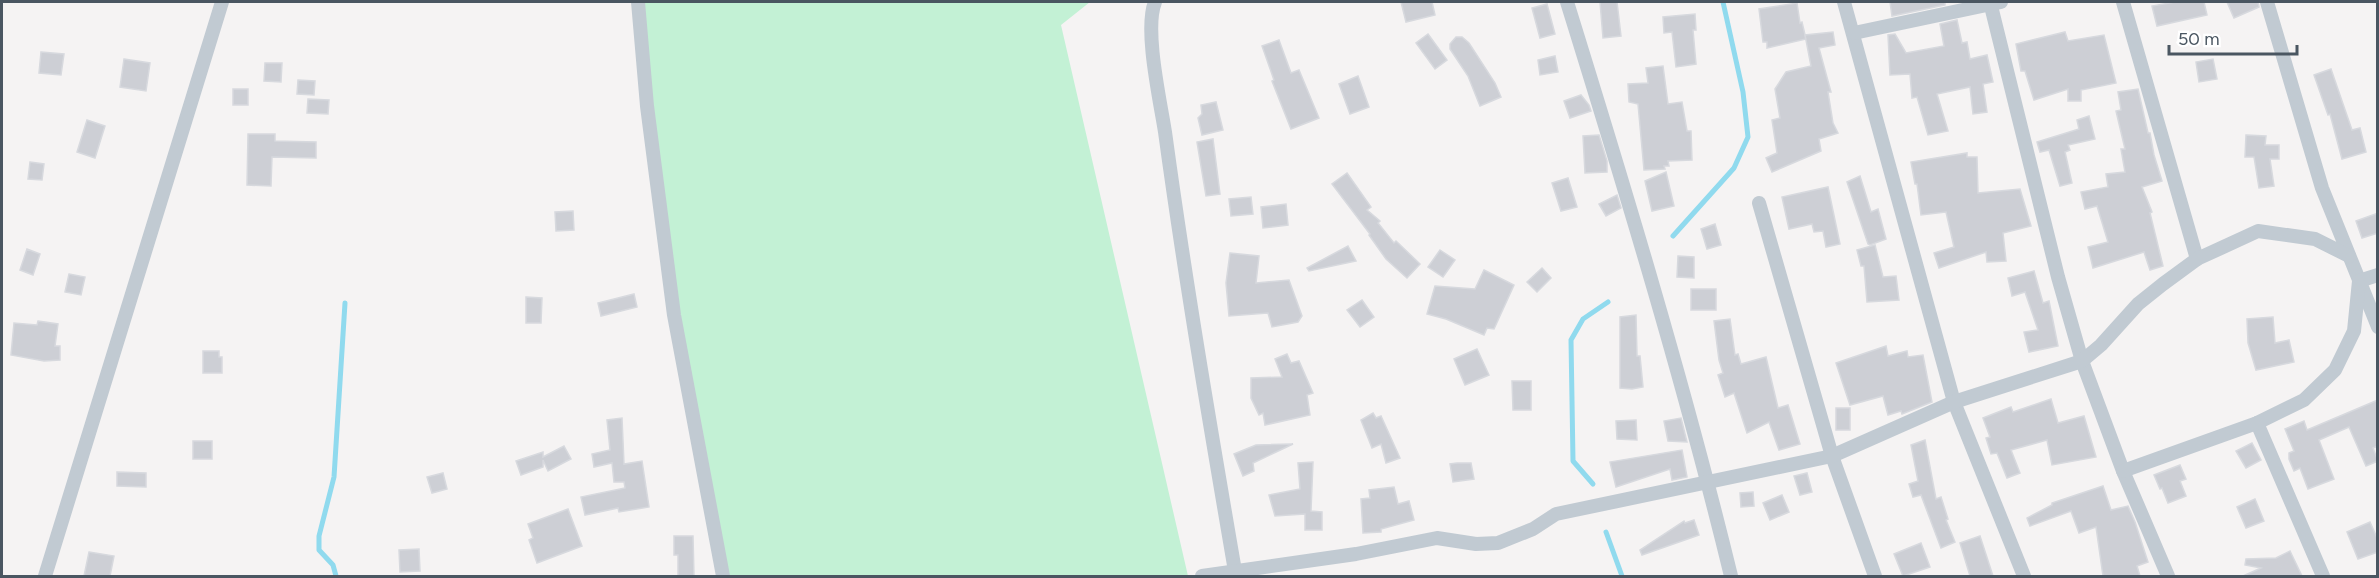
<svg xmlns="http://www.w3.org/2000/svg" width="2379" height="578" font-family="Figtree,sans-serif">
<rect width="100%" height="100%" fill="#f5f3f3"/>
<!-- green -->
<polygon fill="#c3f1d5" points="638,2 1090,2 1061,25 1188,576 723,576 674,315"/>
<g fill="none" stroke-linecap="round" stroke-linejoin="round">
<!-- stream -->
<g stroke="#90daee" stroke-width="5">
<polyline points="1673,236 1734,168 1748,137 1743,92 1723,2"/>
<polyline points="1593,484 1573,461 1571,340 1583,319 1608,302"/>
<polyline points="1606,532 1622,576"/>
<polyline points="336,576 333,565 319,550 319,536 334,477 345,303"/>
</g>
</g>
<!-- building -->
<g fill="#cdcfd5" stroke="#d7d9de" stroke-width="1.5">
<polygon points="1401,2 1432,2 1435,15 1406,22"/>
<polygon points="1600,2 1617,2 1621,36 1603,38"/>
<polygon points="1890,2 1945,2 1945,5 1892,16"/>
<polygon points="2175,2 2204,2 2207,15 2157,26 2152,6"/>
<polygon points="2227,2 2258,2 2259,7 2234,18"/>
<polygon points="1797,3 1800,23 1802,22 1806,39 1767,48 1767,42 1763,42 1759,9"/>
<polygon points="1547,4 1555,34 1540,38 1532,8"/>
<polygon points="1695,14 1696,30 1693,30 1696,64 1676,67 1672,32 1664,33 1663,17"/>
<polygon points="1957,20 1962,43 1967,42 1970,59 1987,55 1993,82 1983,84 1987,112 1973,114 1970,87 1937,94 1948,131 1928,135 1917,97 1912,98 1910,74 1890,75 1888,35 1895,34 1906,53 1944,46 1940,24"/>
<polygon points="1833,32 1835,45 1819,48 1831,92 1828,92 1833,123 1838,133 1819,139 1821,151 1772,172 1766,158 1777,153 1772,120 1780,118 1775,89 1786,72 1811,66 1805,35"/>
<polygon points="2065,32 2068,41 2104,35 2116,83 2081,90 2081,101 2068,101 2068,89 2034,100 2025,71 2021,71 2016,44"/>
<polygon points="1428,34 1447,60 1435,69 1416,43"/>
<polygon points="1456,37 1462,37 1469,43 1495,83 1501,97 1480,106 1468,76 1450,49 1450,44"/>
<polygon points="1279,40 1291,73 1299,70 1319,118 1291,129 1272,81 1274,80 1262,46"/>
<polygon points="41,52 64,54 61,75 39,73"/>
<polygon points="1555,56 1558,72 1540,75 1538,60"/>
<polygon points="124,59 150,63 146,91 120,87"/>
<polygon points="2213,59 2217,79 2199,82 2196,62"/>
<polygon points="265,63 282,63 281,82 264,81"/>
<polygon points="1663,66 1668,104 1682,102 1687,131 1691,131 1692,160 1668,161 1669,166 1664,166 1665,169 1644,170 1638,104 1629,102 1628,84 1648,83 1646,68"/>
<polygon points="2331,69 2352,130 2360,128 2366,152 2342,159 2330,114 2328,115 2314,75"/>
<polygon points="1358,76 1369,107 1350,114 1339,84"/>
<polygon points="298,80 315,81 314,95 297,94"/>
<rect x="233" y="89" width="15" height="16"/>
<polygon points="2138,89 2148,133 2150,133 2154,155 2162,181 2142,187 2152,212 2150,213 2163,266 2150,270 2144,252 2093,268 2088,247 2108,242 2097,206 2085,209 2081,192 2108,187 2106,174 2125,172 2121,149 2125,149 2116,111 2121,110 2118,92"/>
<polygon points="1581,95 1589,105 1591,111 1570,118 1564,101"/>
<polygon points="308,99 329,100 328,114 307,113"/>
<polygon points="1216,102 1223,130 1202,135 1198,118 1202,114 1201,105"/>
<polygon points="2089,116 2095,139 2068,145 2070,150 2065,152 2072,183 2060,186 2049,150 2040,152 2037,142 2079,129 2077,120"/>
<polygon points="87,120 105,126 95,158 77,152"/>
<polygon points="248,134 275,134 275,141 316,142 316,158 272,157 271,186 247,185"/>
<polygon points="1599,135 1607,161 1607,172 1585,173 1583,136"/>
<polygon points="2246,135 2266,136 2265,145 2279,145 2279,159 2270,159 2274,186 2259,188 2254,157 2245,157"/>
<polygon points="1213,139 1220,194 1206,196 1197,142"/>
<polygon points="1967,153 1967,157 1977,157 1978,193 2020,189 2031,226 2003,233 2006,261 1987,262 1986,252 1939,268 1934,253 1954,247 1946,212 1921,215 1917,184 1915,184 1911,162"/>
<polygon points="30,162 44,164 42,180 28,179"/>
<polygon points="1666,172 1674,206 1652,211 1645,181"/>
<polygon points="1347,173 1371,207 1367,210 1380,221 1378,223 1394,243 1396,241 1420,264 1407,278 1386,259 1369,235 1370,234 1332,184"/>
<polygon points="1860,176 1871,212 1878,209 1886,239 1870,245 1868,244 1847,182"/>
<polygon points="1568,178 1577,207 1561,211 1552,183"/>
<polygon points="1828,187 1840,244 1826,247 1823,231 1814,232 1812,224 1789,229 1782,197"/>
<polygon points="1617,195 1621,208 1606,216 1599,204"/>
<polygon points="1251,197 1253,214 1231,216 1229,199"/>
<polygon points="1286,204 1288,225 1263,228 1261,207"/>
<polygon points="573,211 574,230 556,231 555,212"/>
<polygon points="2378,213 2378,233 2362,238 2356,221"/>
<polygon points="1715,224 1721,245 1707,249 1701,229"/>
<polygon points="1875,245 1883,277 1896,276 1899,300 1867,302 1864,266 1861,266 1857,250"/>
<polygon points="1348,246 1356,261 1309,271 1307,268"/>
<polygon points="27,249 40,254 33,275 20,270"/>
<polygon points="1440,250 1455,260 1443,277 1428,267"/>
<polygon points="1230,253 1259,256 1256,283 1289,280 1302,316 1298,322 1272,327 1268,313 1229,316 1226,283"/>
<polygon points="1678,256 1694,257 1694,278 1677,277"/>
<polygon points="1542,268 1551,278 1537,292 1527,282"/>
<polygon points="1484,270 1514,285 1494,329 1487,328 1484,335 1446,319 1427,314 1435,286 1475,289"/>
<polygon points="2034,271 2043,303 2049,301 2058,346 2029,352 2024,332 2038,330 2025,292 2012,296 2008,278"/>
<polygon points="69,274 85,277 81,295 65,292"/>
<rect x="1691" y="289" width="25" height="21"/>
<polygon points="634,294 637,307 601,316 598,303"/>
<polygon points="526,297 542,298 541,323 526,323"/>
<polygon points="1362,300 1374,317 1360,327 1347,310"/>
<polygon points="1636,315 1637,356 1640,356 1643,387 1632,389 1620,388 1620,317"/>
<polygon points="2273,317 2275,343 2289,340 2294,362 2256,370 2248,343 2247,319"/>
<polygon points="1730,319 1735,355 1738,354 1741,364 1766,357 1778,408 1788,405 1800,444 1779,450 1769,422 1747,433 1734,393 1725,397 1718,375 1723,373 1719,360 1714,321"/>
<polygon points="38,321 58,324 55,346 60,346 60,360 44,361 11,355 14,323 37,325"/>
<polygon points="1886,346 1888,356 1907,351 1908,357 1923,355 1932,402 1902,414 1901,411 1888,415 1883,396 1850,405 1836,363"/>
<polygon points="1477,349 1489,375 1465,385 1454,359"/>
<polygon points="203,351 219,351 219,357 222,357 222,373 203,373"/>
<polygon points="1287,354 1291,363 1299,361 1313,393 1307,395 1310,415 1265,425 1263,413 1259,415 1251,398 1251,378 1282,377 1275,359"/>
<polygon points="1512,381 1531,381 1531,410 1513,410"/>
<polygon points="2051,399 2058,423 2084,416 2096,457 2052,465 2047,440 2011,450 2020,473 2007,478 1997,453 1991,454 1986,438 1990,437 1983,418 2011,407 2013,412"/>
<polygon points="2378,400 2378,446 2373,448 2378,461 2366,466 2349,427 2319,440 2334,479 2308,489 2300,468 2294,471 2289,459 2289,453 2294,451 2285,429 2304,421 2307,430"/>
<rect x="1836" y="408" width="14" height="22"/>
<polygon points="1373,413 1376,418 1381,416 1400,458 1386,463 1381,444 1372,448 1361,420"/>
<polygon points="622,418 624,464 642,461 649,507 619,512 618,508 585,515 581,497 625,488 624,482 614,482 612,463 594,467 592,454 610,450 607,420"/>
<polygon points="1681,418 1687,442 1668,441 1664,421"/>
<polygon points="1636,420 1637,440 1617,439 1616,421"/>
<polygon points="1925,440 1936,499 1941,497 1948,519 1946,520 1955,542 1941,548 1921,495 1913,497 1909,484 1918,481 1911,445"/>
<rect x="193" y="441" width="19" height="18"/>
<polygon points="2252,443 2261,460 2246,468 2236,451"/>
<polygon points="1293,444 1253,463 1254,471 1243,476 1234,454 1256,445"/>
<polygon points="564,446 571,459 548,471 543,460 543,467 521,475 516,461 543,452 543,457"/>
<polygon points="1682,450 1687,477 1672,480 1670,469 1616,487 1610,462"/>
<polygon points="1313,462 1311,511 1322,512 1322,530 1305,530 1305,514 1275,516 1269,495 1300,489 1298,463"/>
<polygon points="1457,463 1471,463 1474,479 1453,482 1450,464"/>
<polygon points="2180,465 2186,479 2180,481 2186,496 2168,503 2162,488 2160,489 2154,475"/>
<polygon points="117,472 146,473 146,487 117,486"/>
<polygon points="443,473 447,489 432,493 427,477"/>
<polygon points="1807,473 1812,492 1800,495 1794,476"/>
<polygon points="2103,486 2111,510 2128,506 2135,522 2148,562 2137,566 2140,576 2103,576 2096,527 2079,533 2071,511 2030,526 2027,518 2052,505 2052,503"/>
<polygon points="1394,487 1398,504 1409,501 1414,520 1381,529 1381,532 1363,533 1361,499 1370,498 1369,490"/>
<polygon points="1753,492 1754,506 1741,507 1740,493"/>
<polygon points="1782,495 1789,512 1770,520 1763,503"/>
<polygon points="2255,499 2264,521 2246,528 2237,507"/>
<polygon points="568,509 582,546 537,563 529,540 533,538 528,524"/>
<polygon points="1694,520 1699,535 1642,555 1640,550 1684,521 1685,523"/>
<polygon points="2370,522 2378,540 2378,552 2358,559 2347,532"/>
<polygon points="674,536 693,536 694,576 678,576 678,555 674,555"/>
<polygon points="1980,536 1993,576 1970,576 1960,543"/>
<polygon points="1921,543 1930,567 1903,576 1894,554"/>
<polygon points="419,549 420,571 400,572 399,550"/>
<polygon points="2290,551 2302,576 2243,576 2261,568 2245,565 2246,559 2276,558"/>
<polygon points="89,552 114,556 110,576 84,576"/>
</g>
<g fill="none" stroke-linecap="round" stroke-linejoin="round">
<!-- street -->
<g stroke="#c1cad2" stroke-width="14">
<polyline points="638,2 647,106 674,315 723,576"/>
<path d="M1155,2C1144,29 1160,100 1165,132C1185,279 1210,425 1235,571"/>
<path d="M1567,2C1626,192 1684,383 1731,576"/>
<polyline points="1844,2 1954,402 2024,576"/>
<polyline points="1990,2 2058,277 2082,361 2123,471 2168,576"/>
<polyline points="2123,2 2197,259"/>
<polyline points="2267,2 2322,188 2378,327"/>
<polyline points="1854,33 2001,2"/>
<polyline points="1759,203 1832,456 1875,576"/>
<polyline points="2257,423 2323,576"/>
<polyline points="2123,471 2257,423 2304,400 2335,370 2354,331 2359,281 2378,275"/>
<polyline points="45,576 222,2"/>
<polyline points="1202,576 1356,554 1437,538 1476,544 1498,543 1533,529 1556,514 1832,456 1954,402 2082,361 2101,345 2138,304 2163,284 2197,259 2258,231 2315,239 2349,256"/>
</g>
</g>
<!-- border -->
<rect width="2379" height="578" fill="none" stroke="#4a5661" stroke-width="6"/>
<!-- scale -->
<path d="M2169 45v9h128v-9" fill="none" stroke="#4a5661" stroke-width="3"/>
<text x="2178" y="45" font-size="18" fill="#4a5661" stroke="#ffffff" stroke-width="4.5" paint-order="stroke">50 m</text>
</svg>
